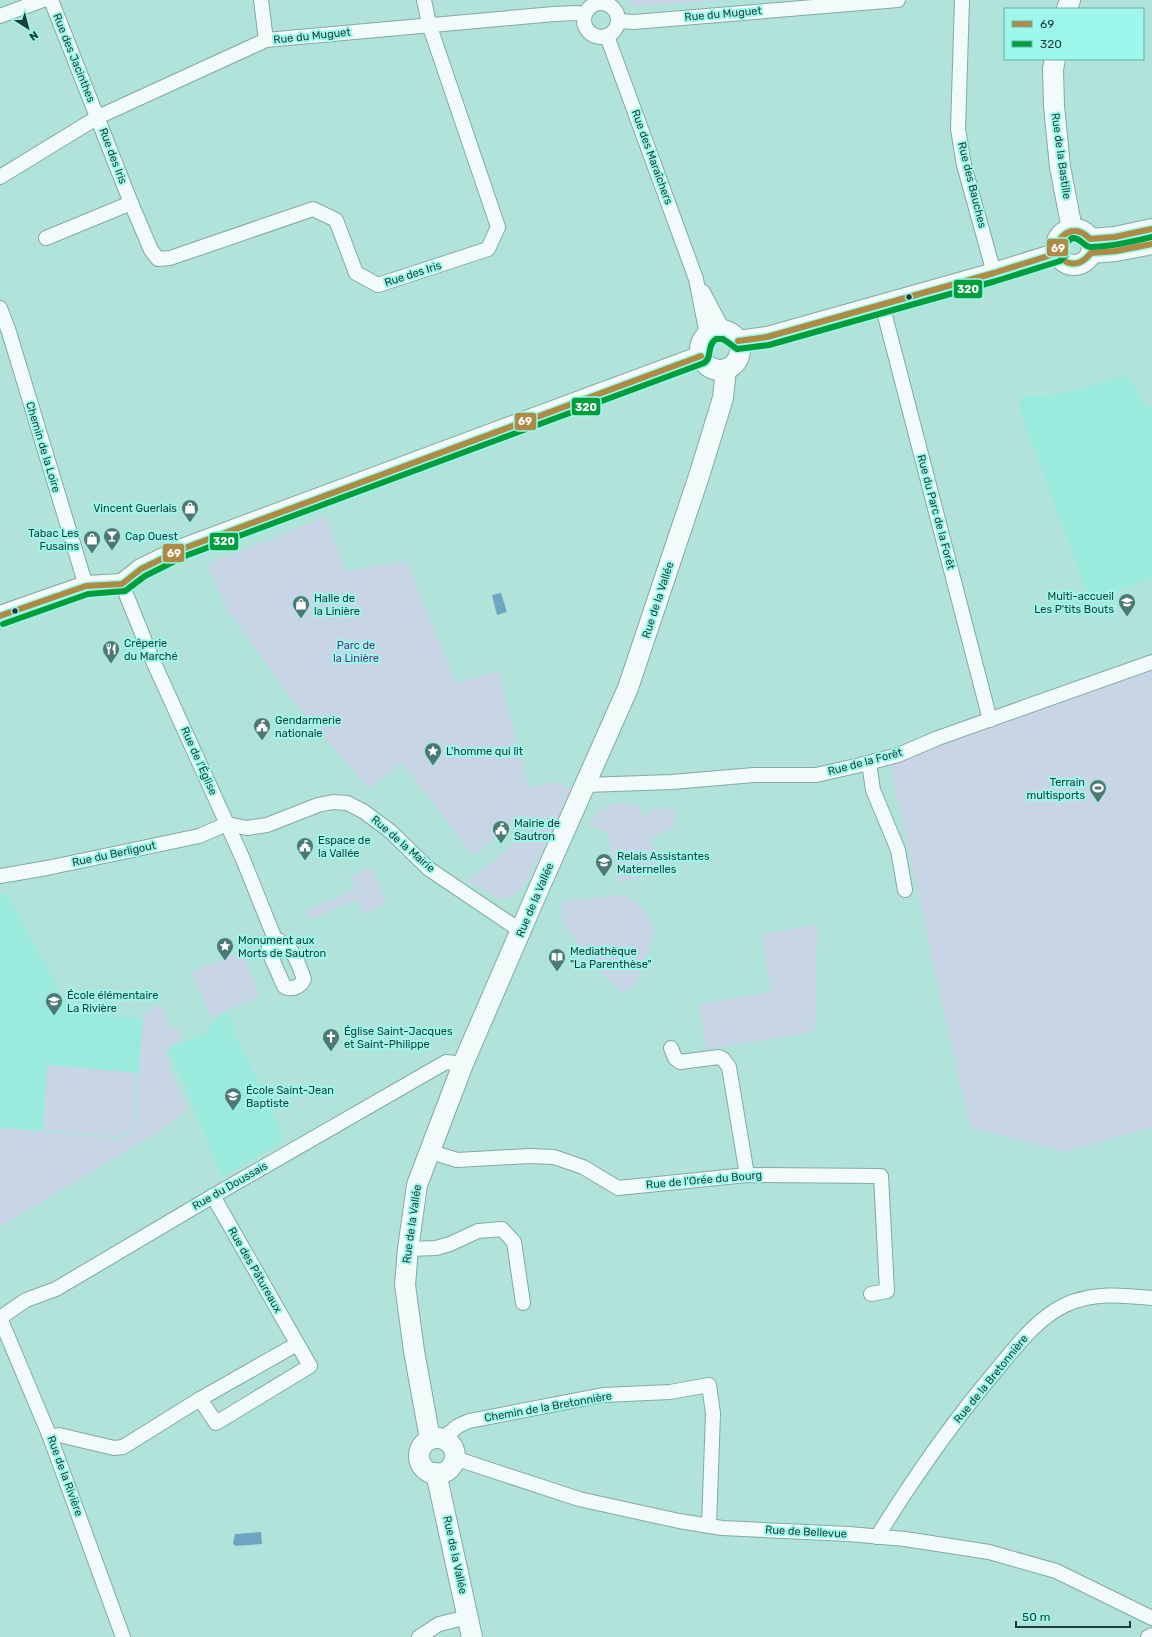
<svg xmlns="http://www.w3.org/2000/svg" width="1152" height="1637" font-family="Rubik,sans-serif">
<rect width="100%" height="100%" fill="#b1e3db"/>
<!-- built -->
<g fill="#9beade">
<polygon points="1127,375 1146,407 1152,405 1152,578 1090,601 1018,405 1023,396 1058,395"/>
<polygon points="7,894 71,1012 146,1019 133,1129 121,1137 0,1127 0,895"/>
<polygon points="227,1010 235,1030 234,1033 259,1082 284,1140 222,1177 169,1048 211,1031 210,1027"/>
</g>
<!-- green -->
<g fill="#c8d5e7">
<polygon points="630,0 731,0 635,6"/>
<polygon points="326,517 346,572 403,561 407,563 456,683 498,671 529,788 555,782 572,789 528,880 517,893 508,898 500,900 468,881 535,827 524,814 473,856 402,762 369,789 290,697 227,609 207,564"/>
<polygon points="1152,671 1152,1127 1065,1152 970,1127 937,979 929,957 932,955 890,766 929,746"/>
<path d="M617,803L638,805L643,816L650,814L648,809L676,808L673,827L650,840L661,861C646,873 638,880 618,883L615,864L608,837L610,834L589,824L601,808Z"/>
<polygon points="371,868 387,903 364,914 357,899 310,920 306,911 355,890 350,876"/>
<polygon points="626,895 640,904 655,928 653,938 636,984 622,993 589,960 561,918 562,901"/>
<polygon points="815,925 819,933 816,955 815,1032 707,1049 699,1004 771,992 762,934"/>
<polygon points="241,952 260,996 211,1017 191,972"/>
<polygon points="160,1003 170,1028 178,1028 182,1040 166,1049 171,1072 188,1108 166,1127 0,1227 0,1128 121,1139 134,1131 143,1016"/>
<polygon points="47,1065 137,1073 133,1129 121,1137 43,1130"/>
</g>
<!-- water -->
<g fill="#6ea5c3">
<polygon points="501,593 507,612 497,615 492,595"/>
<polygon points="261,1532 262,1544 235,1546 233,1543 235,1534"/>
</g>
<g fill="none" stroke-linecap="round" stroke-linejoin="round">
<!-- street casing -->
<g stroke="#82aaa4" stroke-width="16">
<g id="street">
<polyline points="51,0 131,203 151,250 158,259 170,258 313,209 336,220 356,273 378,285 488,249 498,227 429,24 424,0"/>
<polyline points="261,0 266,40"/>
<polyline points="962,0 958,129 964,165 994,273"/>
<circle cx="601" cy="20" r="17"/>
<polyline points="0,16 43,0"/>
<polyline points="619,21 634,22 898,0"/>
<polyline points="607,36 696,279 707,335"/>
<polyline points="0,177 98,117 266,40 554,14 577,13 584,15"/>
<polyline points="46,238 131,203"/>
<polyline points="703,292 723,330"/>
<polyline points="882,304 990,720"/>
<polyline points="0,308 9,332 86,586"/>
<polyline points="122,584 153,661 242,857 275,939"/>
<polyline points="869,763 873,790 898,850 905,890"/>
<polyline points="586,785 672,782 754,775 816,775 856,766 898,755 938,738 1152,662"/>
<polyline points="227,824 247,828 267,825 318,805 333,802 347,803 363,811 390,831 429,869 521,931"/>
<polyline points="0,876 47,868 199,836 227,824"/>
<path d="M275,939C293,945 298,963 304,979C301,987 290,991 284,986L269,952V947Z"/>
<polyline points="671,1048 675,1058 680,1062 719,1057 723,1059 729,1067 747,1175"/>
<polyline points="428,1151 457,1160 529,1156 554,1157 583,1167 618,1188 747,1175 881,1176 887,1291 871,1294"/>
<polyline points="408,1249 436,1248 450,1244 478,1231 502,1229 514,1242 523,1303"/>
<polyline points="0,1318 26,1300 56,1289 213,1196 446,1062 463,1064"/>
<polyline points="0,1318 50,1437 123,1637"/>
<polyline points="200,1399 216,1423 310,1366 213,1196"/>
<polyline points="50,1437 59,1435 114,1448 123,1447 200,1399 297,1344"/>
<polyline points="442,1439 458,1426 469,1421 603,1395 670,1392 709,1385 713,1413 709,1526"/>
<polyline points="454,1458 579,1499 679,1521 722,1528 849,1534 905,1539 989,1552 1056,1571 1152,1618"/>
<path d="M877,1537C914,1477 954,1420 999,1367C1018,1344 1038,1318 1065,1305C1093,1292 1123,1295 1152,1298"/>
<polyline points="419,1637 439,1624 468,1617"/>
<polyline points="1148,1637 1152,1635"/>
</g>
</g>
<!-- secondary casing -->
<g stroke="#82aaa4" stroke-width="22">
<g id="secondary">
<polyline points="1067,9 1070,0"/>
<polyline points="1055,59 1053,69 1054,106 1060,167 1072,229"/>
<circle cx="1074" cy="247" r="18"/>
<polyline points="1090,239 1115,237 1152,229"/>
<polyline points="1091,253 1116,251 1152,244"/>
<circle cx="720" cy="350" r="20"/>
<polyline points="738,341 767,337 994,273 1058,253"/>
<polyline points="0,616 86,586 122,584 141,569 182,549 701,356"/>
<circle cx="437" cy="1456" r="18"/>
<polyline points="430,1439 414,1351 405,1285 408,1249 417,1185 463,1064 536,895 628,688 699,476 723,398 726,369"/>
<polyline points="436,1473 472,1637"/>
</g>
</g>
<!-- street -->
<use href="#street" stroke="#f3fbfa" stroke-width="14"/>
<!-- secondary -->
<use href="#secondary" stroke="#f3fbfa" stroke-width="20"/>
<!-- bus-1 casing -->
<g stroke="#9df7ea" stroke-width="9">
<g id="bus-1">
<path d="M1152,229L1115,237L1090,239C1078,226 1063,229 1057,246C1061,267 1078,269 1091,253L1116,251L1152,244"/>
<polyline points="738,341 767,337 994,273 1058,253"/>
<polyline points="0,616 86,586 122,584 141,569 182,549 701,356"/>
</g>
</g>
<!-- bus-2 casing -->
<g stroke="#9df7ea" stroke-width="9">
<path id="bus-2" d="M3,624L88,594L125,591L145,576L185,556L704,363C713,357 706,346 716,339H723L737,349L769,345L996,281L1060,261L1066,255V243L1072,238C1081,237 1083,247 1091,247C1111,247 1132,242 1152,237"/>
</g>
<!-- bus-1 -->
<use href="#bus-1" stroke="#ae8b44" stroke-width="6"/>
<!-- bus-2 -->
<use href="#bus-2" stroke="#009e3d" stroke-width="6"/>
</g>
<!-- icons -->
<defs>
<g id="shop-pin" transform="scale(0.9)"><path d="M0 17L-7.5 6A9.5 9.5 0 1 1 7.5 6Z" fill="#4e7872" stroke="#9df7ea"/><path d="M-5-2.5h2.3a2.7 3.5 0 0 1 5.4 0H5L5.5 6h-11ZM-1.5-2.5h3a1.5 2.3 0 0 0-3 0Z" fill="#fff"/></g>
<g id="bar-pin" transform="scale(0.9)"><path d="M0 17L-7.5 6A9.5 9.5 0 1 1 7.5 6Z" fill="#4e7872" stroke="#9df7ea"/><path d="M-6-5H6L.8 .8V4.5H3.5V6h-7V4.5H-.8V.8Z" fill="#fff"/></g>
<g id="school-pin" transform="scale(0.9)"><path d="M0 17L-7.5 6A9.5 9.5 0 1 1 7.5 6Z" fill="#4e7872" stroke="#9df7ea"/><path d="M0-5L7-2L0 1L-7-2ZM-4 1L0 2.5L4 1V4Q0 6-4 4Z" fill="#fff"/></g>
<g id="restaurant-pin" transform="scale(0.9)"><path d="M0 17L-7.5 6A9.5 9.5 0 1 1 7.5 6Z" fill="#4e7872" stroke="#9df7ea"/><path d="M-5-6h1v4h1v-4h1v4h1v-4h1v5L-1.5 .5V6h-2V.5L-5-1ZM5-6V6H3V1.5H1.5Q1.5-4 5-6Z" fill="#fff"/></g>
<g id="civic-pin" transform="scale(0.9)"><path d="M0 17L-7.5 6A9.5 9.5 0 1 1 7.5 6Z" fill="#4e7872" stroke="#9df7ea"/><path d="M-.6-6.5H3V-4.5H.6V-3L4-1V1h2V6H-6V1h2V-1L-.6-3ZM-1.2 2.5V6h2.4V2.5Z" fill="#fff"/></g>
<g id="sight-pin" transform="scale(0.9)"><path d="M0 17L-7.5 6A9.5 9.5 0 1 1 7.5 6Z" fill="#4e7872" stroke="#9df7ea"/><path d="M0-6L1.8-2.2L6-1.7L2.9 1.2L3.7 5.4L0 3.3L-3.7 5.4L-2.9 1.2L-6-1.7L-1.8-2.2Z" fill="#fff"/></g>
<g id="stadium-pin" transform="scale(0.9)"><path d="M0 17L-7.5 6A9.5 9.5 0 1 1 7.5 6Z" fill="#4e7872" stroke="#9df7ea"/><path d="M0-5a6.5 5 0 1 0 0 10a6.5 5 0 1 0 0-10ZM-3.5-1.8h7v3.6h-7Z" fill="#fff"/></g>
<g id="library-pin" transform="scale(0.9)"><path d="M0 17L-7.5 6A9.5 9.5 0 1 1 7.5 6Z" fill="#4e7872" stroke="#9df7ea"/><path d="M-6-4Q-3-5.5-.7-3.5V5Q-3 3-6 4ZM6-4Q3-5.5 .7-3.5V5Q3 3 6 4Z" fill="#fff"/></g>
<g id="church-pin" transform="scale(0.9)"><path d="M0 17L-7.5 6A9.5 9.5 0 1 1 7.5 6Z" fill="#4e7872" stroke="#9df7ea"/><path d="M-1.2-6h2.4v3.5h3.3v2.4h-3.3V6h-2.4V-.1h-3.3v-2.4h3.3Z" fill="#fff"/></g>
</defs>
<g fill-rule="evenodd">
<use href="#shop-pin" x="190" y="508"/>
<use href="#bar-pin" x="112" y="536"/>
<use href="#shop-pin" x="92" y="539"/>
<use href="#school-pin" x="1127" y="602"/>
<use href="#shop-pin" x="301" y="604"/>
<use href="#restaurant-pin" x="111" y="649"/>
<use href="#civic-pin" x="262" y="726"/>
<use href="#sight-pin" x="433" y="751"/>
<use href="#stadium-pin" x="1098" y="788"/>
<use href="#civic-pin" x="501" y="829"/>
<use href="#civic-pin" x="305" y="846"/>
<use href="#school-pin" x="604" y="862"/>
<use href="#sight-pin" x="225" y="946"/>
<use href="#library-pin" x="557" y="957"/>
<use href="#school-pin" x="54" y="1001"/>
<use href="#church-pin" x="331" y="1037"/>
<use href="#school-pin" x="233" y="1096"/>
</g>
<!-- markers -->
<g fill="#193f3a" stroke="#9df7ea" stroke-width="1.5">
<circle cx="909" cy="297" r="3.5"/>
<circle cx="15" cy="611" r="3.5"/>
</g>
<g text-anchor="middle" dominant-baseline="central" stroke-width="4" stroke-linejoin="round" paint-order="stroke">
<!-- street labels -->
<g font-size="11" fill="#193f3a" stroke="#9df7ea">
<text transform="translate(723 14) rotate(-5)">Rue du Muguet</text>
<text transform="translate(312 36) rotate(-6)">Rue du Muguet</text>
<text transform="translate(74 58) rotate(68)">Rue des Jacinthes</text>
<text transform="translate(113 156) rotate(69)">Rue des Iris</text>
<text transform="translate(1061 156) rotate(82)">Rue de la Bastille</text>
<text transform="translate(652 157) rotate(70)">Rue des Maraîchers</text>
<text transform="translate(972 185) rotate(76)">Rue des Bauches</text>
<text transform="translate(413 274) rotate(-18)">Rue des Iris</text>
<text transform="translate(43 447) rotate(73)">Chemin de la Loire</text>
<text transform="translate(936 512) rotate(75)">Rue du Parc de la Forêt</text>
<text transform="translate(658 600) rotate(-72)">Rue de la Vallée</text>
<text transform="translate(199 761) rotate(66)">Rue de l'Église</text>
<text transform="translate(865 762) rotate(-15)">Rue de la Forêt</text>
<text transform="translate(403 844) rotate(41)">Rue de la Mairie</text>
<text transform="translate(114 854) rotate(-12)">Rue du Berligout</text>
<text transform="translate(535 900) rotate(-67)">Rue de la Vallée</text>
<text transform="translate(704 1180) rotate(-5)">Rue de l'Orée du Bourg</text>
<text transform="translate(230 1186) rotate(-30)">Rue du Doussais</text>
<text transform="translate(412 1224) rotate(-82)">Rue de la Vallée</text>
<text transform="translate(255 1270) rotate(60)">Rue des Pâtureaux</text>
<text transform="translate(991 1379) rotate(-51)">Rue de la Bretonnière</text>
<text transform="translate(548 1407) rotate(-10)">Chemin de la Bretonnière</text>
<text transform="translate(65 1476) rotate(70)">Rue de la Rivière</text>
<text transform="translate(806 1532) rotate(3)">Rue de Bellevue</text>
<text transform="translate(455 1555) rotate(78)">Rue de la Vallée</text>
</g>
<!-- poi labels -->
<g font-size="11" fill="#193f3a" stroke="#9df7ea" text-anchor="start">
<text x="177" y="508" text-anchor="end">Vincent Guerlais</text>
<text x="79" y="533" text-anchor="end">Tabac Les<tspan x="79" dy="13">Fusains</tspan></text>
<text x="125" y="536">Cap Ouest</text>
<text x="1114" y="596" text-anchor="end">Multi-accueil<tspan x="1114" dy="13">Les P'tits Bouts</tspan></text>
<text x="314" y="598">Halle de<tspan x="314" dy="13">la Linière</tspan></text>
<text x="124" y="643">Crêperie<tspan x="124" dy="13">du Marché</tspan></text>
<text x="275" y="720">Gendarmerie<tspan x="275" dy="13">nationale</tspan></text>
<text x="446" y="751">L'homme qui lit</text>
<text x="1085" y="782" text-anchor="end">Terrain<tspan x="1085" dy="13">multisports</tspan></text>
<text x="514" y="823">Mairie de<tspan x="514" dy="13">Sautron</tspan></text>
<text x="318" y="840">Espace de<tspan x="318" dy="13">la Vallée</tspan></text>
<text x="617" y="856">Relais Assistantes<tspan x="617" dy="13">Maternelles</tspan></text>
<text x="238" y="940">Monument aux<tspan x="238" dy="13">Morts de Sautron</tspan></text>
<text x="570" y="951">Mediathèque<tspan x="570" dy="13">"La Parenthèse"</tspan></text>
<text x="67" y="995">École élémentaire<tspan x="67" dy="13">La Rivière</tspan></text>
<text x="344" y="1031">Église Saint-Jacques<tspan x="344" dy="13">et Saint-Philippe</tspan></text>
<text x="246" y="1090">École Saint-Jean<tspan x="246" dy="13">Baptiste</tspan></text>
</g>
<!-- park labels -->
<g font-size="11" fill="#5d3983" stroke="#9df7ea">
<text x="356" y="645">Parc de<tspan x="356" dy="13">la Linière</tspan></text>
</g>
</g>
<g stroke="#9df7ea" stroke-width="1.5">
<rect x="1046" y="238" width="23" height="19" rx="4" fill="#ae8b44"/>
<rect x="953" y="279" width="30" height="20" rx="4" fill="#009e3d"/>
<rect x="571" y="397" width="30" height="19" rx="4" fill="#009e3d"/>
<rect x="514" y="412" width="23" height="19" rx="4" fill="#ae8b44"/>
<rect x="209" y="532" width="30" height="19" rx="4" fill="#009e3d"/>
<rect x="162" y="543" width="23" height="20" rx="4" fill="#ae8b44"/>
</g>
<g font-size="11" text-anchor="middle" font-weight="bold" fill="#fff">
<text x="1058" y="252">69</text>
<text x="968" y="293">320</text>
<text x="586" y="411">320</text>
<text x="525" y="425">69</text>
<text x="224" y="545">320</text>
<text x="174" y="557">69</text>
</g>
<!-- legend -->
<rect x="1004" y="8" width="140" height="52" fill="#9df7ea" stroke="#68ada4"/>
<rect x="1012" y="21" width="20" height="6" fill="#ae8b44" stroke="#68ada4"/>
<text x="1040" y="28" font-size="12" fill="#193f3a">69</text>
<rect x="1012" y="41" width="20" height="6" fill="#009e3d" stroke="#68ada4"/>
<text x="1040" y="48" font-size="12" fill="#193f3a">320</text>
<!-- north arrow -->
<g transform="translate(28 28) rotate(144)" stroke="#9df7ea" stroke-width="3" paint-order="stroke">
<path d="M0-3L7 15L0 10L-7 15Z" fill="#193f3a"/>
<text y="-6" font-size="11" font-weight="bold" text-anchor="middle" fill="#193f3a">N</text>
</g>
<!-- scale -->
<path d="M1016 1621v6h114v-6" fill="none" stroke="#193f3a" stroke-width="2"/>
<text x="1022" y="1621" font-size="12" fill="#193f3a" stroke="#9df7ea" stroke-width="3" paint-order="stroke">50 m</text>
</svg>
